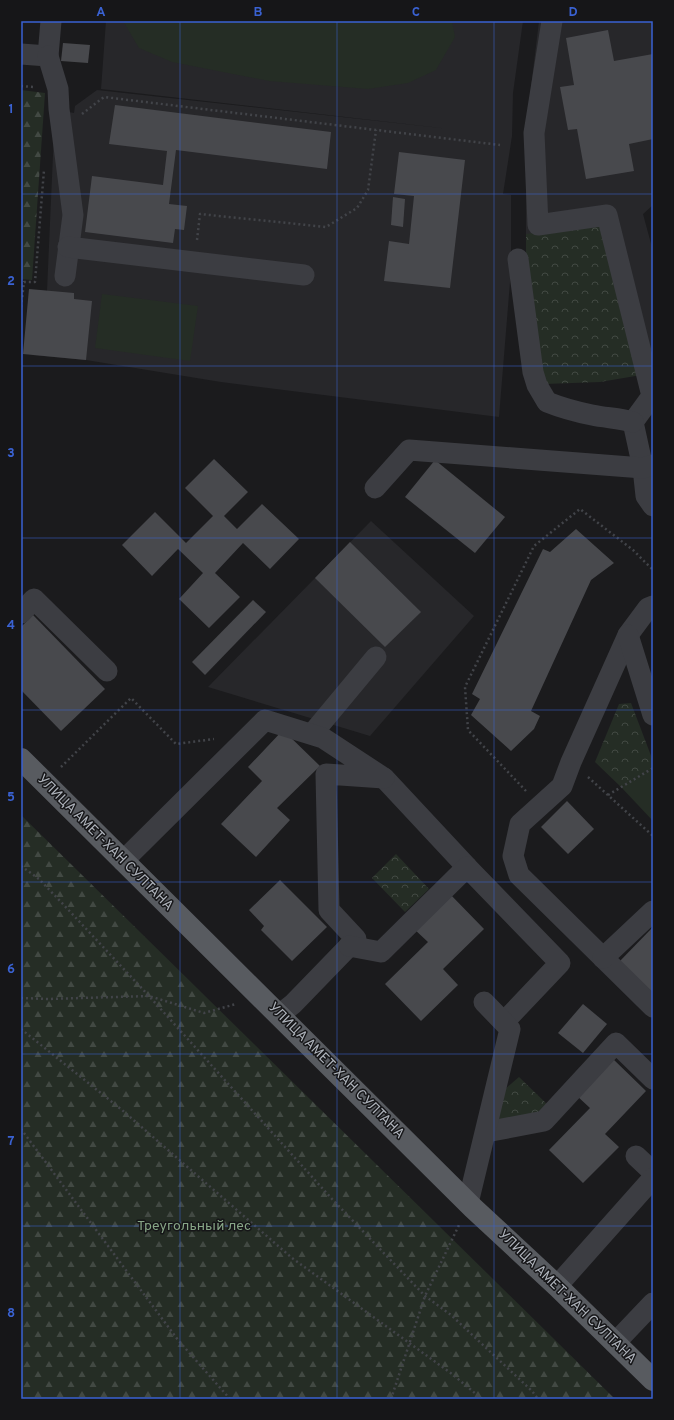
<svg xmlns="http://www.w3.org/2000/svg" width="674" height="1420" font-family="Overpass,sans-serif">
<defs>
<pattern id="forest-firs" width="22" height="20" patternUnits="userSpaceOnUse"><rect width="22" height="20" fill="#252d25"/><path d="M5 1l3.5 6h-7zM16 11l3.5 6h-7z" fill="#424943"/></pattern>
<pattern id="park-crowns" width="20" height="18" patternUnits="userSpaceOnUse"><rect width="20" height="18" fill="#252d25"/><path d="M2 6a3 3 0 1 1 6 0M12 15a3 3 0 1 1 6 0" fill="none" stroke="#424943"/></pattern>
</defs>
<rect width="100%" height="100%" fill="#1b1b1d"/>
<!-- built -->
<g fill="#27272a">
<polygon points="106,21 523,21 513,93 512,136 503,194 511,195 511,270 499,417 221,382 86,360 32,355 38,290 47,291 55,109 74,113 75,106 97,90 450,129 101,89"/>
<polygon points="539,21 653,21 653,205 643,214 653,251 653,349 642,352 600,382 526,256 526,158 530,95"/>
<polygon points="371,521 474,616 370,736 208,687"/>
</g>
<!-- grass -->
<g fill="#252d25">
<polygon points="123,21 452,21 455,37 436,70 408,83 368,89 269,81 172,62 139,48"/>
<polygon points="102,294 198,306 190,361 95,348"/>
<polygon points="653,768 653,821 621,787"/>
</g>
<!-- forest -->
<g fill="url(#forest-firs)">
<polygon points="21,90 45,93 32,280 21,279"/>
<polygon points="21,815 615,1399 21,1399"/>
</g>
<!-- park -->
<g fill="url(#park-crowns)">
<polygon points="600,223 647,374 600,382 544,384 526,256 526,234"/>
<polygon points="631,703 653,761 653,768 621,787 595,762 619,704"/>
<polygon points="396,854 429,889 405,912 372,878"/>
<polygon points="519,1077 550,1107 540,1117 491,1127 498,1095"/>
</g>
<!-- building -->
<g fill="#48494d">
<polygon points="608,30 614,61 653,54 653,139 629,144 634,171 586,179 577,129 568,130 560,87 574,85 566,38"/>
<polygon points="63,43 90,45 88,63 61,61"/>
<polygon points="115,105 331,132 327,169 176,150 169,204 187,206 184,230 175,229 173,243 85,232 92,176 163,185 167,151 109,144"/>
<polygon points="399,152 465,160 450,288 384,281 389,241 409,244 414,196 394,194"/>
<polygon points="393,197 405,199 403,227 391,225"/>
<polygon points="29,289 74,293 74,299 92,301 86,360 23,354"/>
<polygon points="214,459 248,492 224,516 237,529 262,504 299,539 270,569 243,543 215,573 240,597 209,628 179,599 203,573 178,549 152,576 122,545 155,512 186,543 213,516 185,488"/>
<polygon points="435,460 505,517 475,553 405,497"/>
<polygon points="576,529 614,563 591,580 531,711 540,716 534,729 511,751 471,715 480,699 472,694 543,549 550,552"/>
<polygon points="350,542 421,612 385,647 315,578"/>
<polygon points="253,600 266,612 205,675 192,662"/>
<polygon points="33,615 105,689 61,731 21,690 21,627"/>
<polygon points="283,730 320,766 277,808 290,820 256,857 221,824 262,781 248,767"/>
<polygon points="567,801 594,829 568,854 541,827"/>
<polygon points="280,880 327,927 292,961 261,930 264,926 249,910"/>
<polygon points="449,893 484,929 443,969 458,985 421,1021 385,984 428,942 413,928"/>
<polygon points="653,927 653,994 619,962"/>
<polygon points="583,1004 607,1024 583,1053 558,1033"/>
<polygon points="612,1058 646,1091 605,1134 619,1147 583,1183 549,1150 590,1108 576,1095"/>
</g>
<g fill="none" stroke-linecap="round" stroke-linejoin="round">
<!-- path -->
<g stroke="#424449" stroke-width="2.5" stroke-dasharray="2 3" stroke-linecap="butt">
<polyline points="21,86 34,87"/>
<polyline points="82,114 104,97 500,145"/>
<polyline points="197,240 200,214 326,227 357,208 368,190 376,130"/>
<polyline points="21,307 24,282 35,282 44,170"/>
<polyline points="61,767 131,698 176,744 214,739"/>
<polyline points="588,777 653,836"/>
<polyline points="526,791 468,730 465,687 534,546 580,509 633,550 653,570"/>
<polyline points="608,795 653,768"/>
<polyline points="21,866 39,879 61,902 149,996 332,1199 425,1296 451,1315 532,1391 538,1399"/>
<polyline points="21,998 48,999 149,996 204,1013 236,1004"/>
<polyline points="21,1029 122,1110 292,1258 452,1374 482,1399"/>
<polyline points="21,1129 178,1340 230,1399"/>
<polyline points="391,1399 425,1296 459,1225"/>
</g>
<!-- minor -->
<g stroke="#3c3d42" stroke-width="21">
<polyline points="552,21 534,133 538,225 607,215 652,396 633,422 643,468 646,496 653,506"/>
<polyline points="21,54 48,56 51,21"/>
<polyline points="48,56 58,89 59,109 73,215 65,276"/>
<polyline points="68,247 304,275"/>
<path d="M518,259L533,372L537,385L547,402C562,408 577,412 592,415C606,418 620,418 633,422"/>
<polyline points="375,488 409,450 643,468 653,465"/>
<polyline points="653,606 648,608 628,635 571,762 562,786 520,824 513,856 519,875 653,1007"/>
<polyline points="21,613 34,599 107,671"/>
<polyline points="628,635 653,715"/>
<polyline points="312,734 376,657"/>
<polyline points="384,778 467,867"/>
<polyline points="123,861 265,720 323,738 384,778 326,774 329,910 356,939 293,1004 279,1015"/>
<polyline points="349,946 381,952 467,867 560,963 504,1022"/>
<polyline points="603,958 653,911"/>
<polyline points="486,1132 544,1121 616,1043 653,1079"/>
<polyline points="636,1156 653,1172"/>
<polyline points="468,1203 510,1029 484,1002"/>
<polyline points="557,1286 653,1178"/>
<polyline points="615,1343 653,1303"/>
</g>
<!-- major -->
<polyline stroke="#585b60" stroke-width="22" points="21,759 473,1208 557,1286 653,1380"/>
</g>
<!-- grid -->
<path fill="none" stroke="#3a62d2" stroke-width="1" stroke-opacity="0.55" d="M180,21V1399M337,21V1399M494,21V1399M21,194H653M21,366H653M21,538H653M21,710H653M21,882H653M21,1054H653M21,1226H653"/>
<g text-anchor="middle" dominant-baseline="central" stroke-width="3" stroke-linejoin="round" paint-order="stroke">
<!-- street labels -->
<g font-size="14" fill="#aeb3bb" stroke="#161618">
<text transform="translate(105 843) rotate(45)">УЛИЦА АМЕТ-ХАН СУЛТАНА</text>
<text transform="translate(336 1071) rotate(45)">УЛИЦА АМЕТ-ХАН СУЛТАНА</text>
<text transform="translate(567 1297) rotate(44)">УЛИЦА АМЕТ-ХАН СУЛТАНА</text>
</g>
<!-- park labels -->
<g font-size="14" fill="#87a587" stroke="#161618">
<text x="194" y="1226">Треугольный лес</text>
</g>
</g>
<!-- border -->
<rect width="674" height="1420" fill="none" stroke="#161618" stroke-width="44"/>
<rect x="22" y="22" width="630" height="1376" fill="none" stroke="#3a62d2" stroke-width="1.5"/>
<g font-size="13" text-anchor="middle" font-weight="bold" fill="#3a62d2">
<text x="101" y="16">A</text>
<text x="258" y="16">B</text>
<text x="416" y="16">C</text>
<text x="573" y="16">D</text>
<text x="11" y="113">1</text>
<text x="11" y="285">2</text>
<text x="11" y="457">3</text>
<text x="11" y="629">4</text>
<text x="11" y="801">5</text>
<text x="11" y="973">6</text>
<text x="11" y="1145">7</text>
<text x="11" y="1317">8</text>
</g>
</svg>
